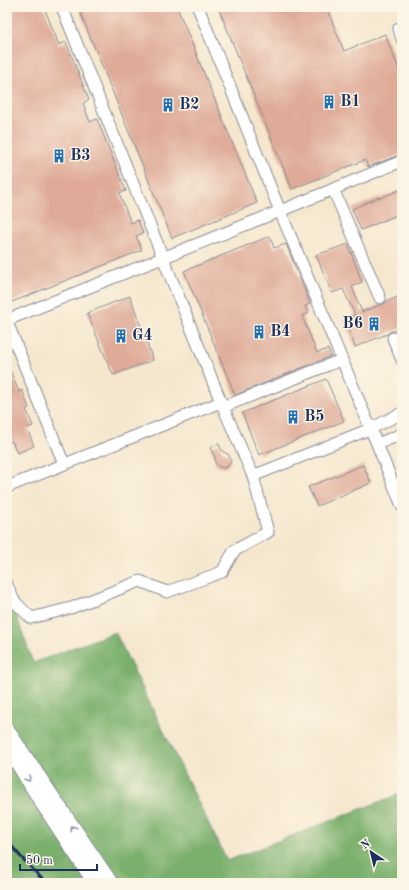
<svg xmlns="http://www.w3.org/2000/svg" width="409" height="890" font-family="'Old Standard TT',serif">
<rect width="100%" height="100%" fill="#fcf5e5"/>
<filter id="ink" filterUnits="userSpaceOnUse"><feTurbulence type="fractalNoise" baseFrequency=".025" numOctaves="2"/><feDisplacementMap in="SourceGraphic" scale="8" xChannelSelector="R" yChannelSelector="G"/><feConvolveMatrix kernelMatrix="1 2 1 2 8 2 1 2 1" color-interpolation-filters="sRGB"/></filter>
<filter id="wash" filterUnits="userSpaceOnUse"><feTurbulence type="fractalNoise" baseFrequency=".012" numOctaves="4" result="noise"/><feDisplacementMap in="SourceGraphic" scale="16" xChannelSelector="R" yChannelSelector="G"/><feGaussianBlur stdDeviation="0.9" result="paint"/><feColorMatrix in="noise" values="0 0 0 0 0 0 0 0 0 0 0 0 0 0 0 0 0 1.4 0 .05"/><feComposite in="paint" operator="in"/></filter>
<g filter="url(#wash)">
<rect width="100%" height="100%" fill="#f5e7cd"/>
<!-- forest -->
<polygon fill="#7ab06c" stroke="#4a7065" points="7,588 33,663 115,632 227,861 402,793 402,883 7,883"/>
<g id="blocks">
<!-- building -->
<g fill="#dfaa98">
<polygon points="7,7 44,7 59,45 66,42 89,100 83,103 90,122 97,119 126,191 119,193 131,223 138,220 143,233 136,236 142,250 7,304"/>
<polygon points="78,7 177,7 257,203 172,238"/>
<polygon points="218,7 326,7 344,51 385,34 402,77 402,154 368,167 365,160 292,189"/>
<polygon points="402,189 402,213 361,230 352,209 379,197 380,198"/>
<polygon points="270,236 274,248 286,244 310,304 305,306 308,314 302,316 317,353 328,349 331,356 235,395 184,271"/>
<polygon points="348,244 362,282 352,287 362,312 379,305 383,304 386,302 402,295 402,328 394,331 391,331 387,334 355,347 344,319 355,315 343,289 332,293 316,255"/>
<polygon points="130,296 153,360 113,375 87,313"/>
<polygon points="7,363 19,392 22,390 29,408 26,409 33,426 27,428 34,446 17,453 12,441 7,443"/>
<polygon points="326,379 344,421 259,455 242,413"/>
<polygon points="219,444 222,451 228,454 230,458 231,461 228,466 224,468 219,467 215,463 215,457 210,448"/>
<polygon points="363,465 371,483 317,506 308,487"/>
</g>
</g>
</g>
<g filter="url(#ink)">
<use href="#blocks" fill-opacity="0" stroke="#888b96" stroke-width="1"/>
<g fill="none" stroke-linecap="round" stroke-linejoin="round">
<!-- minor casing -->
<g stroke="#888b96" stroke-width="13">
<g id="minor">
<polyline points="198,7 280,211 377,444 402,434"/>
<polyline points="399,28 402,39"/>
<polyline points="333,189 380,298"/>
<polyline points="7,320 280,211 402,161"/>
<polyline points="7,322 64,464"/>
<polyline points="393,338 402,360"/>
<polyline points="223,407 341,360"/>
<polyline points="377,444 402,506"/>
<polyline points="253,476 370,429 402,413"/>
<polyline points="7,487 221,402"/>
<polyline points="7,585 14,601 31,618 71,608 140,581 167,592 222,572 234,551 268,532 253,476 221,402 62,7"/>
</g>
</g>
<!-- major casing -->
<g stroke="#888b96" stroke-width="16">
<g id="major">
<polyline points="7,730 111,883"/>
<polyline points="7,746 44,806 95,883"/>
</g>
</g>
<!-- minor -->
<use href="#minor" stroke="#fff" stroke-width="11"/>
<!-- major -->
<use href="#major" stroke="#fff" stroke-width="14"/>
<!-- rail -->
<polyline stroke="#1b2f5e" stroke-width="3" points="7,841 20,856 46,883"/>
</g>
<!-- one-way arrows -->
<defs><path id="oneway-chevron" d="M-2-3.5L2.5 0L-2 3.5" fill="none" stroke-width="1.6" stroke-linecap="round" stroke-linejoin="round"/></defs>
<g stroke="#8d97ae">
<use href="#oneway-chevron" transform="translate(28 779) rotate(58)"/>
<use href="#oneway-chevron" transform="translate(73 828) rotate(-124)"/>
</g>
</g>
<!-- icons -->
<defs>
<g id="building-bare" transform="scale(1.08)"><path d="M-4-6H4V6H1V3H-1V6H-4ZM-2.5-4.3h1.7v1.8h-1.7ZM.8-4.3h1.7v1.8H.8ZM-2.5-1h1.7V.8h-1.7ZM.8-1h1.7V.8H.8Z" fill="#1f6fb2" stroke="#fcf5e5" stroke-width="2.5" paint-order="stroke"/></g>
</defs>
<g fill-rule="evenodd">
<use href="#building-bare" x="329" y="102"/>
<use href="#building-bare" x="168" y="105"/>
<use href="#building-bare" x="59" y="156"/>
<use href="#building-bare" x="374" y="324"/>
<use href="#building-bare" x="259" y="332"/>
<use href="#building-bare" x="121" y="336"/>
<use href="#building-bare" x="293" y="417"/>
</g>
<g text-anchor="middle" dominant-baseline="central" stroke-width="3" stroke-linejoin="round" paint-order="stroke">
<!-- poi labels -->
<g font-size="16" font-weight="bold" fill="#1b2f5e" stroke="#fcf5e5" text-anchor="start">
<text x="340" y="102">B1</text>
<text x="179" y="105">B2</text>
<text x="70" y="156">B3</text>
<text x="363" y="324" text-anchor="end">B6</text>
<text x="270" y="332">B4</text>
<text x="132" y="336">G4</text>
<text x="304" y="417">B5</text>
</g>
</g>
<!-- margin -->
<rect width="409" height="890" fill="none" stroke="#fcf5e5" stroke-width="24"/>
<!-- north arrow -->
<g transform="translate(371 852) rotate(325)" stroke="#fcf5e5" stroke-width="3" paint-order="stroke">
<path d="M0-3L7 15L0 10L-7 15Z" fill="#1b2f5e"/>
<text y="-6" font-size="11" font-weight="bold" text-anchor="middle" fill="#1b2f5e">N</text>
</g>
<!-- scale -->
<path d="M20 864v6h77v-6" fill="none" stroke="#1b2f5e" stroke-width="2"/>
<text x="26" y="864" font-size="12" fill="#1b2f5e" stroke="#fcf5e5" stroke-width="3" paint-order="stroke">50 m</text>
</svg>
